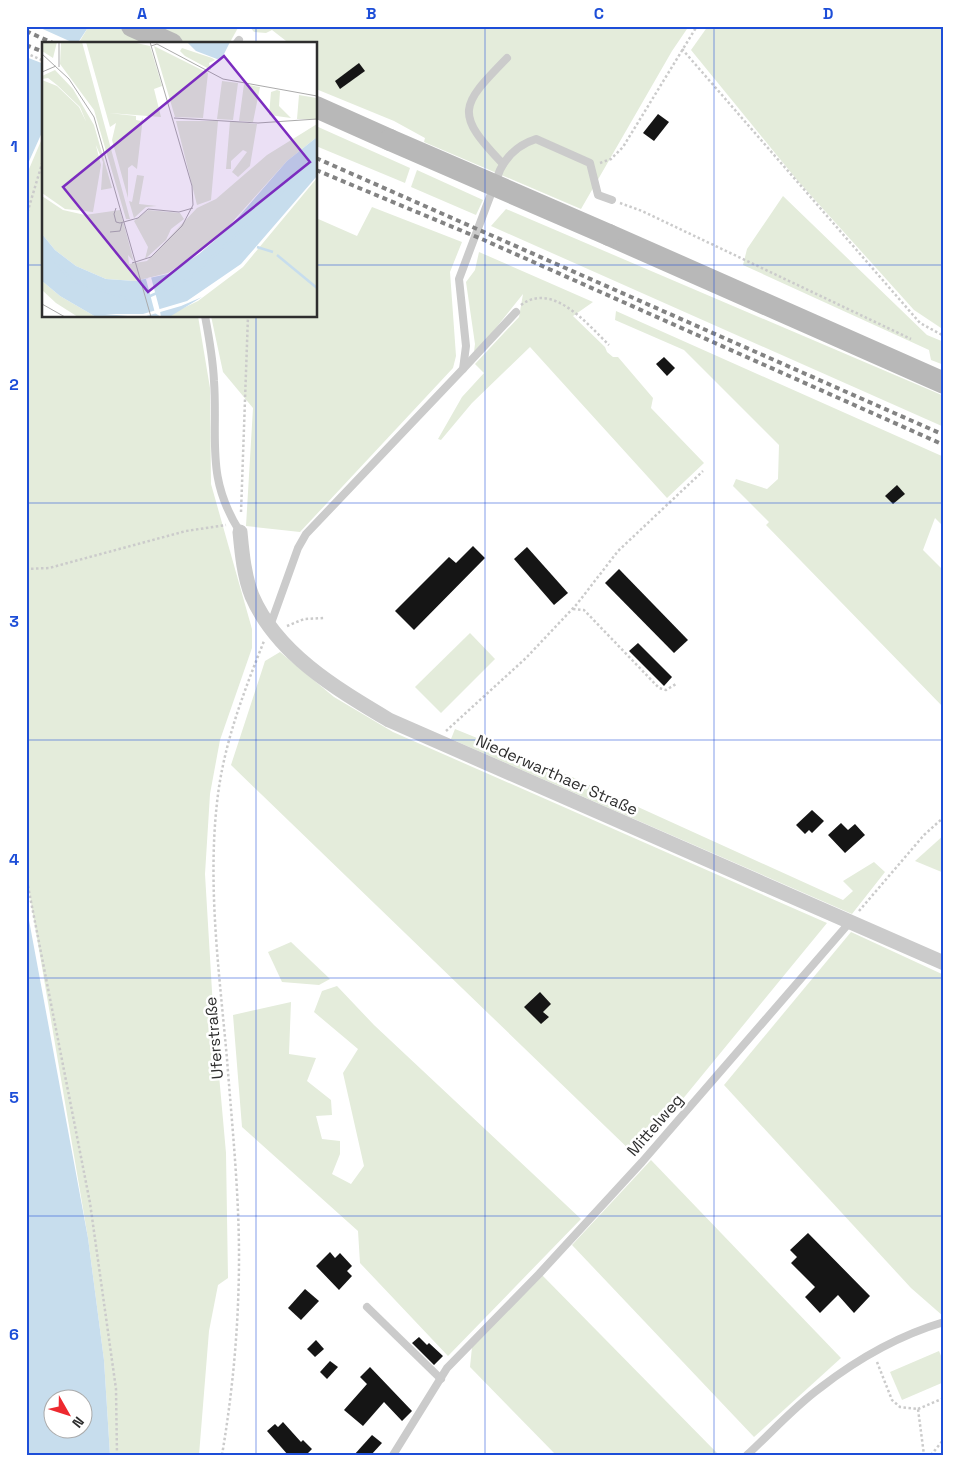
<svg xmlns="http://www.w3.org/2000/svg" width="970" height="1481" font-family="'Space Grotesk',sans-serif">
<rect width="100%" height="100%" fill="#fff"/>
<!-- green -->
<g fill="#e4ecdb">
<polygon points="89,26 239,26 229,44 78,44"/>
<polygon points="249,26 689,26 672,51 581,209 424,142 425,138 394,121 316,89 316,44 290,44 272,30 266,33 254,32"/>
<polygon points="708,26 944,26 944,330 914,310 797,180 691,50"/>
<polygon points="316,126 410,168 405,183 316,146"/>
<polygon points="44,134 44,316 198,316 210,388 211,484 252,629 252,648 220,740 210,794 205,874 213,1008 226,1153 228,1278 218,1285 209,1331 199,1455 110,1455 104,1360 88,1238 26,873 26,176"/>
<polygon points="417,170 483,200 476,215 411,187"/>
<polygon points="783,196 927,335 944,342 944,365 931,360 929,350 743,265 747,249"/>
<polygon points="372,207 462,242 450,272 456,356 453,368 300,532 246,526 253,408 223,372 211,316 316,316 316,218 357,236"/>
<polygon points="506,209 944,396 944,427 491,226"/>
<polygon points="479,252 593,302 573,316 605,347 607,352 613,357 618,357 653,398 651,408 704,463 667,498 530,347 472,403 441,440 438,439 462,397 484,373 475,364 519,317 523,294 480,348 474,352 475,344 466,282 475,270"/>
<polygon points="616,311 944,457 944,527 935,518 923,550 944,571 944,708 766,525 769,522 733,486 736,479 767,489 778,479 779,445 684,350 615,320"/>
<polygon points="470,633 495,659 441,713 415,687"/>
<polygon points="280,652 334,697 393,732 827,923 636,1156 231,765 265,661"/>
<polygon points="455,729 572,777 843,900 853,891 843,881 874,862 885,872 852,914 451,739"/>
<polygon points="944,835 944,873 915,861"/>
<polygon points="851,932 944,975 943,1316 911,1288 724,1085"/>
<polygon points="291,942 330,979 319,985 282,982 268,952"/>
<polygon points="337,986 374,1025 581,1219 448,1356 360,1263 358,1231 242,1127 233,1015 291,1002 289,1054 316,1058 307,1081 331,1100 332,1115 316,1116 322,1139 340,1141 340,1154 332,1174 351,1184 364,1166 343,1073 358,1049 314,1012 322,991"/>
<polygon points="651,1160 841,1358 754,1437 572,1245"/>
<polygon points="542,1275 719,1455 556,1455 470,1367 472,1347"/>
<polygon points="939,1351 944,1363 944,1382 902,1400 890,1372"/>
</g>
<!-- water -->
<g fill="#c7dded" fill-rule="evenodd">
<polygon points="26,26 89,26 77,44 44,44 44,128 26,168"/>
<path d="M26,904L88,1238L104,1360L110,1455H26ZM52,1398H82V1428H52Z"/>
</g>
<!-- pier -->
<polygon fill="#fff" points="26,26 36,26 76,44 44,44 44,64 26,57"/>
<!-- building -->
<g fill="#151515">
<polygon points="359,63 365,71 340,89 335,81"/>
<polygon points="658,114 669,122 654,141 643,133"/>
<polygon points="664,357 675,368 667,376 656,364"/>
<polygon points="897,485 905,494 893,504 885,496"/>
<polygon points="473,546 485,558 414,630 395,611 449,557 456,563"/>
<polygon points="527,547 568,593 554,605 514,559"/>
<polygon points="619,569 688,640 674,653 605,583"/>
<polygon points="638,643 672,677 664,686 629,651"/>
<polygon points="812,810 824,821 812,833 809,830 805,834 796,825"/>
<polygon points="841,823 848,830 855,824 865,835 845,853 828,835"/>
<polygon points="540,992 551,1004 543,1012 549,1017 541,1024 524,1007"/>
<polygon points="808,1233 870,1296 854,1313 838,1295 820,1313 805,1297 815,1287 791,1263 797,1257 790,1250"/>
<polygon points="330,1252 335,1258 340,1253 352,1266 347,1271 352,1276 339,1290 316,1266"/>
<polygon points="305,1289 319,1301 301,1320 288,1308"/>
<polygon points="419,1337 427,1345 429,1343 443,1356 434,1365 412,1343"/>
<polygon points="316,1340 324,1349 315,1357 307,1349"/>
<polygon points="330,1361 338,1367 327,1379 320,1372"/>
<polygon points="370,1367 412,1411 402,1421 384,1402 363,1426 344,1410 367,1384 360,1377"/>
<polygon points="283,1422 301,1442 303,1440 312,1449 306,1455 288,1455 267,1431 275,1424 278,1427"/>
<polygon points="372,1435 382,1443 371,1455 354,1455"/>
</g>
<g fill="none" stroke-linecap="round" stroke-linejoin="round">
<!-- path -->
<g stroke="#cbcbcb" stroke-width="2.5" stroke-dasharray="2.5 2.5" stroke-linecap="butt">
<polyline points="682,49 920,323 944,336"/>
<polyline points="26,53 44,61"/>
<polyline points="600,163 611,159 623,147 697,26"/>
<polyline points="620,203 642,211 911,339"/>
<polyline points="26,217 44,157"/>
<path d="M521,305C553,281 588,325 609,345"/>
<polyline points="241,512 248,316"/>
<polyline points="26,569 49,568 186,531 226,525"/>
<polyline points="573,609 584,610 659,688 666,690 676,684"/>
<polyline points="287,626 304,619 324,618"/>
<polyline points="446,731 526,658 577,604 618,551 703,471"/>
<polyline points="26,876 90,1203 116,1389 117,1455"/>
<polyline points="859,911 924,835 944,817"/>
<polyline points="877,1362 892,1400 900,1407 918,1409 924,1455"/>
<polyline points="918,1409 944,1398"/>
<path d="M222,1455C233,1390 239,1323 239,1257C239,1191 232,1125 227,1059C219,969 206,877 219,787C227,735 245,689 264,641"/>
<polyline points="931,1455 944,1439"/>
</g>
<!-- service -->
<g stroke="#cbcbcb" stroke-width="8">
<polyline points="236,44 239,40"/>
<path d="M503,164C454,113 460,106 507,58"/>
<path d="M205,316C209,337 213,359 214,381C218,440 205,477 240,532"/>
<polyline points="463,369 516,312"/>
<path d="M270,626L298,548L306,534L463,369L466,346L459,279L500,170C508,154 520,144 536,139L590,163L598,195L612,200"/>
<polyline points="367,1307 441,1379"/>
<polyline points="393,1455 447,1368 539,1274 642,1162 850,922"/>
<path d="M747,1455C771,1433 794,1407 820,1388C856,1360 900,1335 944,1322"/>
</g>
<!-- minor -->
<path stroke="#cbcbcb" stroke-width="15" d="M240,532C242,553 244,576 252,596C277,654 337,689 389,720L944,963"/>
<!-- secondary -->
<g stroke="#b8b8b8" stroke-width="22">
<polyline points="132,26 172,44"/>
<polyline points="316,107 390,140"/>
<polyline points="609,235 944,383"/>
</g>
<!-- rail -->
<g stroke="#838383" stroke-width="4" stroke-dasharray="5 4" stroke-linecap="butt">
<polyline points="26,31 55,44"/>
<polyline points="26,45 44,52"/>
<polyline points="316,158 944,435"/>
<polyline points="316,170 484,240 944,445"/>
</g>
<!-- secondary-bridge -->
<polyline stroke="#b8b8b8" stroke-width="22" points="390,140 609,235"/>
</g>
<!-- grid -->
<path fill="none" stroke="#1d4ed8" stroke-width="1" stroke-opacity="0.55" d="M256,26V44M485,26V1455M714,26V1455M26,265H44M316,265H944M256,316V1455M26,503H944M26,740H944M26,978H944M26,1216H944"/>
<g text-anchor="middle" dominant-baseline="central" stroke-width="5" stroke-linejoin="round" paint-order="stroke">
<!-- street labels -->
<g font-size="16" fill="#2e2e2e" stroke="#fff">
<text transform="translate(557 775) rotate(24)">Niederwarthaer Straße</text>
<text transform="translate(214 1038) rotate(-95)">Uferstraße</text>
<text transform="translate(655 1125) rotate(-49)">Mittelweg</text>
</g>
</g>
<!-- overview -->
<g transform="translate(42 42)">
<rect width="275" height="275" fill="#fff"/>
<path d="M0,0H15L11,16L0,9ZM19,0H40L88,177H84L52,68L18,22ZM44,0H90L108,4L120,44L112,47L119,75L67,71L94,74V78L99,79L101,75L95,127L90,123L86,126V156L70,98L74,81L68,85ZM112,4L166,31L161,76L133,75ZM140,6L170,16L173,18L167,21L169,28L143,14L138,9ZM13,28L31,47L52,83L70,146L59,148L61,120L38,65L15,43L6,36L0,37V34ZM0,38L15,44L37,65L52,96L59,123L51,170L23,167L0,151ZM180,39L196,41L191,78L175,77ZM202,42L218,45L211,80L197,79ZM235,48L238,49L237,64L249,76L227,73L229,50ZM257,53L275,56V77H255ZM134,79H176L169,158L155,163ZM188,79L215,82L208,124L196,135L190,130L205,110L201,108L189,119V127H184ZM275,82V95L245,119L185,186L156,211L126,231L93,239L64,237L34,224L13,208L0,192V154L21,168L43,173L78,168L92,220L86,213L87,222L105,219L155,166L174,157L225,113ZM95,133L102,134L97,162L115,164L104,165L92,176L87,159L90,160ZM275,136V275H123L156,259L201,225ZM106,168L138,171L142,177L129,187L124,198L103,217L106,205L92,179ZM0,239L18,254L54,275H36L14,261L0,248Z" fill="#e4ecdb"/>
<path d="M145,0H188L180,16L175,17L154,9ZM275,95V134L199,222L145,259L101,272H63L97,275H54L18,254L0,239V192L13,208L34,224L64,237L93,239L126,232L157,212L186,187L245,119ZM160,255L129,274L101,275L139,264Z" fill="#c7dded"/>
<path d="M109,235L118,269L119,275L113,271L104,237Z" fill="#fff"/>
<path fill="none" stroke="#c7dded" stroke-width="2.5" d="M0,205L30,239L96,260L103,257M215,205L231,210M235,213L275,246M106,255L148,236L275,117"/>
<path fill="none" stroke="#ababab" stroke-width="1" d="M17,0V25M109,4L115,2L181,37L275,54M0,12L27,37L52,75L109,275M0,30L14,24M132,76L216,81L275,77M74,166L72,172L74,180L78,181L96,176L106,167L137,170L151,166M68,190L78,189L80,181M90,221L109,215L140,184L151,163L150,144L108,0M0,262L23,275"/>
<path fill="#7b2cbf" fill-opacity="0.15" stroke="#7b2cbf" stroke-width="2.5" d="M182,14L268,120L106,250L21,145Z"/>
<rect width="275" height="275" fill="none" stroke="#2e2e2e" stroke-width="2.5"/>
</g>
<!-- border -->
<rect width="970" height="1481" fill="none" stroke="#ffffff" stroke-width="55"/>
<!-- north arrow -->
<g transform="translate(68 1414) rotate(129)"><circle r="24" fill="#ffffff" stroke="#ababab"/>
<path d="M0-4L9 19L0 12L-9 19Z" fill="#ed292f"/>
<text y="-8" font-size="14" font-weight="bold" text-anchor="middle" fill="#2e2e2e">N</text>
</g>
<rect x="28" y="28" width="914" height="1426" fill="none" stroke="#1d4ed8" stroke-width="2"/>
<g font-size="16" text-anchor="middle" font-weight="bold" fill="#1d4ed8">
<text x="142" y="19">A</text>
<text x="371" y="19">B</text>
<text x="599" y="19">C</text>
<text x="828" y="19">D</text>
<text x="14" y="152">1</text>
<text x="14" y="390">2</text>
<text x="14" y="627">3</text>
<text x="14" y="865">4</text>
<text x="14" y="1103">5</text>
<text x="14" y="1340">6</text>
</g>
</svg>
